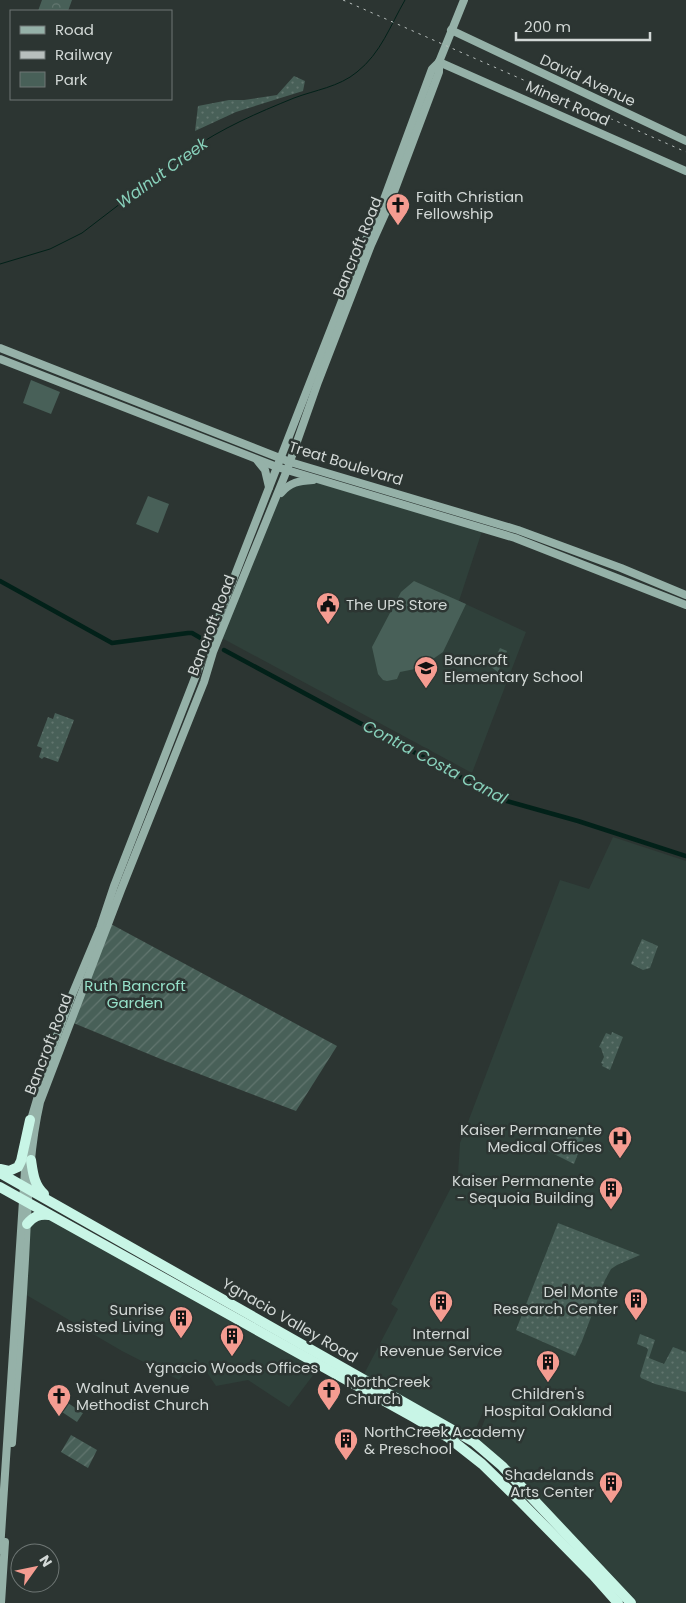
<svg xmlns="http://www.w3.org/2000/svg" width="686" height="1603" font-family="Poppins,sans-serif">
<defs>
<pattern id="grass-dots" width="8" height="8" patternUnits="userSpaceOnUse" patternTransform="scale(1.25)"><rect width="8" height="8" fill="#486058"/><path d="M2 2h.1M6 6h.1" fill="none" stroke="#62766f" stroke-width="1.8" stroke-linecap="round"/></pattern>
<pattern id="forest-crowns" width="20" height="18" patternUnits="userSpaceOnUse" patternTransform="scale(1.25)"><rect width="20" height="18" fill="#486058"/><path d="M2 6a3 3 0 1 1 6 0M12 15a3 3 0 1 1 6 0" fill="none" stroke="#62766f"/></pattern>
<pattern id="garden-furrows" width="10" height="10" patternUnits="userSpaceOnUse" patternTransform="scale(1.25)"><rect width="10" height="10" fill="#486058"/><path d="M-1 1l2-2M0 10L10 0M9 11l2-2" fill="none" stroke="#62766f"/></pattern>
</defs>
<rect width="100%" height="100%" fill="#2c3532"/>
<!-- built -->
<g fill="#2f403a">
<polygon points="318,479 483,528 459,601 526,632 472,773 220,637 275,500 287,486"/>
<polygon points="613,837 686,861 686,1603 631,1603 474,1442 478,1437 487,1414 486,1410 483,1412 476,1428 470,1432 462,1435 362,1378 398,1309 391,1304 458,1174 460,1143 560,880 589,889"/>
<polygon points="41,1214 320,1366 289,1407 248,1380 216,1386 206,1371 192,1363 179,1380 122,1351 23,1293 27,1224"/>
</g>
<!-- grass -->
<g fill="url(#grass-dots)">
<polygon points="294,76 305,81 303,91 236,112 195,131 198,106 229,100 244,100 277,95"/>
<polygon points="55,713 74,720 58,762 44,757 42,759 39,757 42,748 37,746 48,717 53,719"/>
<polygon points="642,939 658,946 650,968 643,970 631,964"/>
<polygon points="612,1032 623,1037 610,1070 602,1066 603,1064 601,1063 604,1057 601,1048 599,1047 606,1033 611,1035"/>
<polygon points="573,1129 585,1135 574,1164 546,1150 562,1153 569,1133 570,1132 572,1133"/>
<polygon points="558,1223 640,1255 617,1265 611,1269 605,1280 582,1341 575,1356 516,1330"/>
<polygon points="640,1334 655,1340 649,1358 664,1364 673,1347 686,1352 686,1392 655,1384 641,1378 640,1376 648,1350 647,1348 637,1344"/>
</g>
<!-- forest -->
<polygon fill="url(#forest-crowns)" points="42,0 72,0 68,11 38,11"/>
<!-- park -->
<g fill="#486058">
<polygon points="31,380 60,392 51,414 23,403"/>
<polygon points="148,496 169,504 158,533 136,524"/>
<polygon points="414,581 466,604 443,652 420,668 400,672 397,679 387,681 383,680 378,674 372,647 401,592"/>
<polygon points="500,648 507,651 498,672 491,667"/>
<polygon points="68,1403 83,1413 77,1422 62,1412"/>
</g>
<!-- garden -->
<g fill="url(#garden-furrows)">
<polygon points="109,923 337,1046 296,1111 168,1062 71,1022"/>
<polygon points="71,1435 97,1450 88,1468 61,1452"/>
</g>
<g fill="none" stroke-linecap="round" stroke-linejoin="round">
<!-- stream -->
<path stroke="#022119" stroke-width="1" d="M0,264L50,249L82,233L189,151C222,128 257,113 294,98C315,90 339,87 357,72C381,53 390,26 405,0"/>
<!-- canal -->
<g stroke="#022119" stroke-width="4.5">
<polyline points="0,581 112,643 188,633 192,633 204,640"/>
<polyline points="224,650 503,800 578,821 686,856"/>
</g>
<!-- secondary -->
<g stroke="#95b1a8" stroke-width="8">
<polyline points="451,30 686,141"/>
<polyline points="439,62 686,171"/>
<polyline points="0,348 290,462 518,530 621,568 686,595"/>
<polyline points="0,359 277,467 515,538 686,605"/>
<polyline points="257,460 265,470 269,487"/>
<path d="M281,493C290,482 299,481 313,480"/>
<polyline points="30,1123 52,1049 72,995 100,928 114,886 300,408 365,242 383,202 432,69 439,62 464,0"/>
<path d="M12,1443C16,1388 21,1332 24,1276C28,1218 27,1159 40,1102L121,890L204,682L213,652L287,470L318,382L371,245L389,205L439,72V62"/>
<polyline points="0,1550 26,1155"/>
<polyline points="1,1603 5,1542"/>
</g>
<!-- highway -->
<g stroke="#c8f5e6" stroke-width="10">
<path d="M31,1160C33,1173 34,1185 44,1194"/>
<polyline points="0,1169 9,1171 18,1167 21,1161 30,1120"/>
<polyline points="0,1173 474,1442 502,1466 631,1603"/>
<polyline points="0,1187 413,1417 449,1438 482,1464 520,1501 593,1575 618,1603"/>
<path d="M27,1224C34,1216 39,1214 49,1215"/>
</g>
<!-- rail -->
<polyline stroke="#b8bfbd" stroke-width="1" stroke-dasharray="2.5 5" stroke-linecap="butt" points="343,0 686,152"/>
</g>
<!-- icons -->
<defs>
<g id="church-pin" transform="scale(1.25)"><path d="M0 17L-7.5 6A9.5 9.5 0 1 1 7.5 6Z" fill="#f59c91" stroke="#2c3532"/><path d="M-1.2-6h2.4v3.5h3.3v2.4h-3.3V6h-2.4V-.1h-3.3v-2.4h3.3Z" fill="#111"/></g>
<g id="civic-pin" transform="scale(1.25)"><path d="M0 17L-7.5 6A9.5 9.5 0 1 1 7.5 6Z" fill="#f59c91" stroke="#2c3532"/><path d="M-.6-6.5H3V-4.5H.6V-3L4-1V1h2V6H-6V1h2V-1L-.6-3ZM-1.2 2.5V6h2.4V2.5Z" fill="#111"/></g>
<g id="school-pin" transform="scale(1.25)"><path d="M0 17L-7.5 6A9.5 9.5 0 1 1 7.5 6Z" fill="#f59c91" stroke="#2c3532"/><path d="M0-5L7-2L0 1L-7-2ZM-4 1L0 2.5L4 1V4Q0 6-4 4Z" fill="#111"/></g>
<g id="hospital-pin" transform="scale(1.25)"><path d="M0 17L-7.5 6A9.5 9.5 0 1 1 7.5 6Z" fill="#f59c91" stroke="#2c3532"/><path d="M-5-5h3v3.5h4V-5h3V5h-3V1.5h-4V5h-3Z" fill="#111"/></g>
<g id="building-pin" transform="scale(1.25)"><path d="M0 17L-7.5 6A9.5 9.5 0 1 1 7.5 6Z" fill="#f59c91" stroke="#2c3532"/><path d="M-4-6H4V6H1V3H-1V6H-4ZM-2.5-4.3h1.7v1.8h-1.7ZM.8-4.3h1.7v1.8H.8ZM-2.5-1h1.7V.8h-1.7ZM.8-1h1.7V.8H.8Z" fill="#111"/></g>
</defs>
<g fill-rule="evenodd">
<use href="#church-pin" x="398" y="205"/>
<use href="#civic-pin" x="328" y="604"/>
<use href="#school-pin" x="426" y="668"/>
<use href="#hospital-pin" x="620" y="1138"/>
<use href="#building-pin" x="611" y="1189"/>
<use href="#building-pin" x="636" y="1300"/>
<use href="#building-pin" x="441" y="1302"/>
<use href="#building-pin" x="181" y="1318"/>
<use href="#building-pin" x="232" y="1336"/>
<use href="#building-pin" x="548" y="1362"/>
<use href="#church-pin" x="329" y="1390"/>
<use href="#church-pin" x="59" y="1396"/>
<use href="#building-pin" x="346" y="1440"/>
<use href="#building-pin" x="611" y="1483"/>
</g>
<g text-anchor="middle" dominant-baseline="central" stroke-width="5" stroke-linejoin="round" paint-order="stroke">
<!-- street labels -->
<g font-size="15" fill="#d2d8d6" stroke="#2c3532">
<text transform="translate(588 80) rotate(25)">David Avenue</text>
<text transform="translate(568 103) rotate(24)">Minert Road</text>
<text transform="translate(357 247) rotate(-68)">Bancroft Road</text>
<text transform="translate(346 463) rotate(17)">Treat Boulevard</text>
<text transform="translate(211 625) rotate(-69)">Bancroft Road</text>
<text transform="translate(48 1044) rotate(-69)">Bancroft Road</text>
<text transform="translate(290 1320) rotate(30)">Ygnacio Valley Road</text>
</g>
<!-- poi labels -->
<g font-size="15" fill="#d2d8d6" stroke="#2c3532" text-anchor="start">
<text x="416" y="196">Faith Christian<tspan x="416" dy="17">Fellowship</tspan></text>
<text x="346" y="604">The UPS Store</text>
<text x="444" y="659">Bancroft<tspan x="444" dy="17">Elementary School</tspan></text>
<text x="602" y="1129" text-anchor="end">Kaiser Permanente<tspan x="602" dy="17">Medical Offices</tspan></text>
<text x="594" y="1180" text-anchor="end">Kaiser Permanente<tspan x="594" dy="17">- Sequoia Building</tspan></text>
<text x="618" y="1291" text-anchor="end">Del Monte<tspan x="618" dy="17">Research Center</tspan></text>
<text x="164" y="1309" text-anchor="end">Sunrise<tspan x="164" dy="17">Assisted Living</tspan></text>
<text x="441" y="1333" text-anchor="middle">Internal<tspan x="441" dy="17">Revenue Service</tspan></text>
<text x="232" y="1367" text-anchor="middle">Ygnacio Woods Offices</text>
<text x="346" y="1381">NorthCreek<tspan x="346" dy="17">Church</tspan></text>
<text x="76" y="1387">Walnut Avenue<tspan x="76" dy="17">Methodist Church</tspan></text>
<text x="548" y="1393" text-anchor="middle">Children's<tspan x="548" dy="17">Hospital Oakland</tspan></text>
<text x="364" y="1431">NorthCreek Academy<tspan x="364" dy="17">&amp; Preschool</tspan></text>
<text x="594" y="1474" text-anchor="end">Shadelands<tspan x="594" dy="17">Arts Center</tspan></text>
</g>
<!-- park labels -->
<g font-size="15" fill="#96e0c9" stroke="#2c3532">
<text x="135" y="985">Ruth Bancroft<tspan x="135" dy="17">Garden</tspan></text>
</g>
<!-- water labels -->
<g font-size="16" font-style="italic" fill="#88d1bb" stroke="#2c3532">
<text transform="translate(162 173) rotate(-36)">Walnut Creek</text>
<text transform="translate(435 762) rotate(28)">Contra Costa Canal</text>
</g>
</g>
<!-- legend -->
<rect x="10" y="10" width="162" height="90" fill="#2c3532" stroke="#6e7674"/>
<rect x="20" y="26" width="25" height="8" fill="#95b1a8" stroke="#6e7674"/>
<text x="55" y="35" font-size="15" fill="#d2d8d6">Road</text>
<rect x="20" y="51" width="25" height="8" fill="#b8bfbd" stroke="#6e7674"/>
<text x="55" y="60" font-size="15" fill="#d2d8d6">Railway</text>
<rect x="20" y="72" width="25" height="15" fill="#486058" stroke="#6e7674"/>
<text x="55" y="85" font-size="15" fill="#d2d8d6">Park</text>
<!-- north arrow -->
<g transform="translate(35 1568) rotate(57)"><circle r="24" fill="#2c3532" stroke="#6e7674"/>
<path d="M0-4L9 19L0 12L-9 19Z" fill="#f59c91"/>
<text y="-8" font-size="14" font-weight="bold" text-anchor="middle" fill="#d2d8d6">N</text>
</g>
<!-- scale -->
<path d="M516 32v8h134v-8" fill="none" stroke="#d2d8d6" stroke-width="2.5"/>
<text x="524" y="32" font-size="15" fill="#d2d8d6" stroke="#2c3532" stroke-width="4" paint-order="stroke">200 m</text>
</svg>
